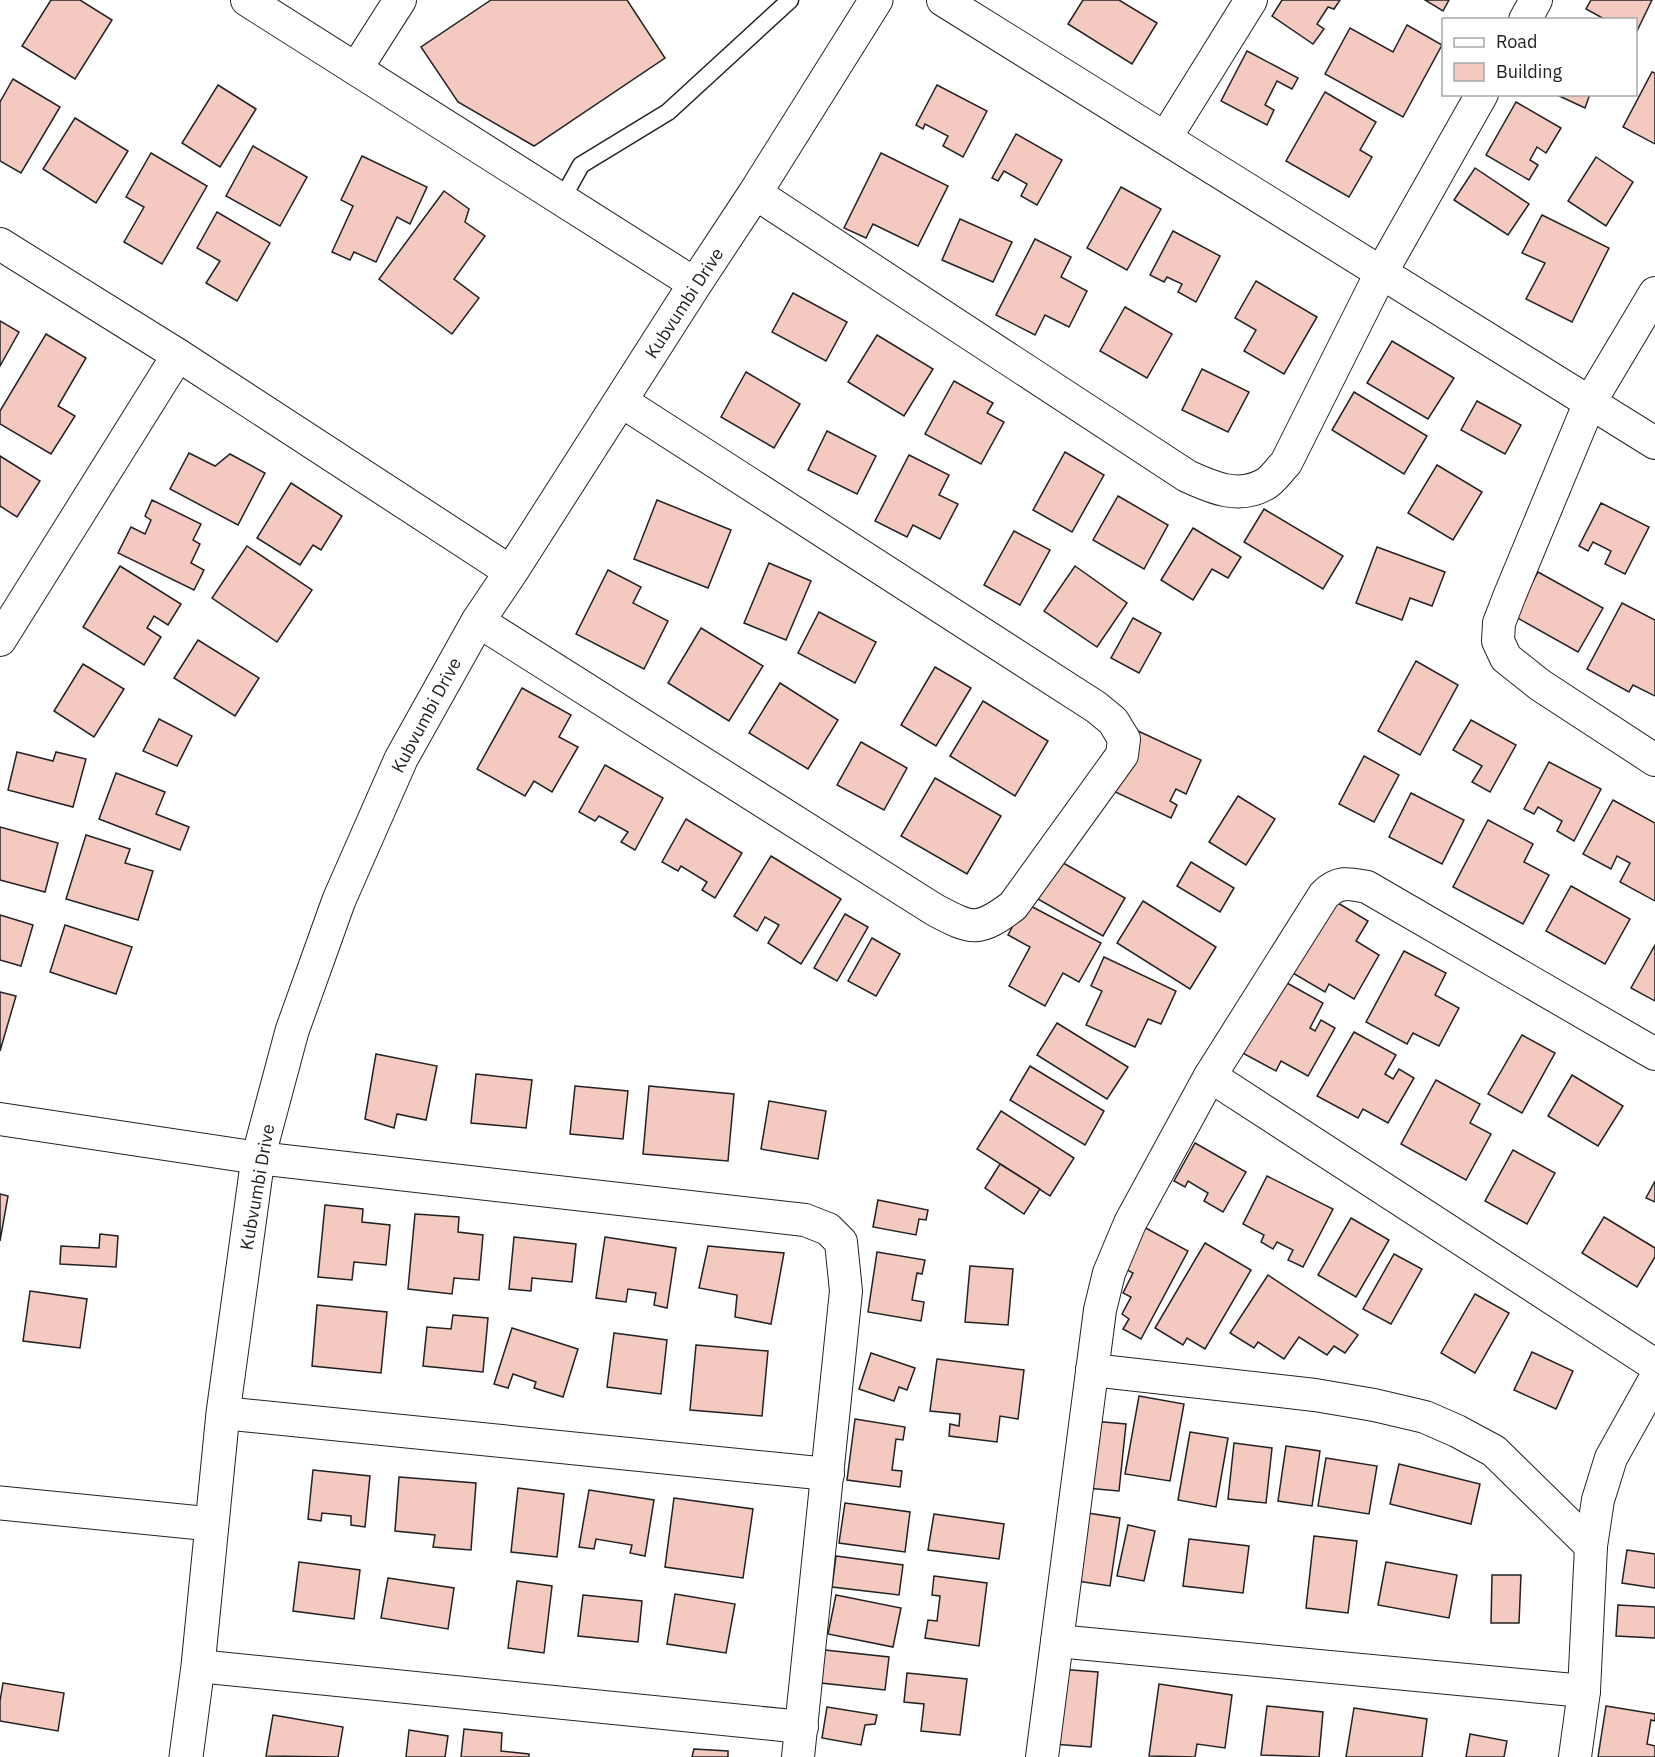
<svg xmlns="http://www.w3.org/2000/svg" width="1655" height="1757" font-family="'IBM Plex Sans',sans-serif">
<rect width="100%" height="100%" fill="#fff"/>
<!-- building -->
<g fill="#f3c9c0" stroke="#222" stroke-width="1.5">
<polygon points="51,0 80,0 112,20 75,79 22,46"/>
<polygon points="491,0 627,0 665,58 534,146 458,102 421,47"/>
<polygon points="1083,0 1119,0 1157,23 1132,64 1068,24"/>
<polygon points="1282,0 1340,0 1334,9 1328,7 1317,24 1324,29 1313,44 1272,16"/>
<polygon points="1425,0 1449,0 1443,11"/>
<polygon points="1591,0 1652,0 1636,33 1636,20 1606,20 1586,9"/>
<polygon points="1407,25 1442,45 1403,117 1325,74 1350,28 1393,52"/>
<polygon points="1247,51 1298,78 1292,89 1277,81 1265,105 1274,110 1267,125 1221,101"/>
<polygon points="1652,72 1655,73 1655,144 1623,127"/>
<polygon points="13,79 60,107 21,173 0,161 0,102"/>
<polygon points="218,85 256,109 220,167 182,143"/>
<polygon points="937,85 987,111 963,157 943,146 948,136 925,124 923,129 916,125"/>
<polygon points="1325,92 1376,122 1360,150 1372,157 1349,197 1286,161"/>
<polygon points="1555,94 1590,94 1585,108"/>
<polygon points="1516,102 1561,128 1546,153 1537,147 1530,160 1538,165 1529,180 1486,155"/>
<polygon points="75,118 128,151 96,203 43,169"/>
<polygon points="1016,134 1062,160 1037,205 1021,196 1027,184 1004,171 998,181 992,178"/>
<polygon points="253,146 307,177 280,226 226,196"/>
<polygon points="151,153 207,186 162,264 124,242 144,207 126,197"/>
<polygon points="881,153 948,186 918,246 873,224 866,238 844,228"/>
<polygon points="362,156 427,187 410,224 397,217 376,262 354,252 350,260 332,252 353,206 341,200"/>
<polygon points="1596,157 1633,182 1606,226 1568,201"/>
<polygon points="1475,168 1529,204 1508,235 1454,200"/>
<polygon points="1121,187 1161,209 1127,270 1087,248"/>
<polygon points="444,191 469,209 465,222 485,236 454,279 479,298 452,334 379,279"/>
<polygon points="217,212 270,243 237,301 206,283 220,261 197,248"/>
<polygon points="1542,215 1609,248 1572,322 1526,299 1545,263 1522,253"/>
<polygon points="960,219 1012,242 993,282 942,260"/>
<polygon points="1173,231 1220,256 1196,302 1178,292 1182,284 1167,277 1164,282 1150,275"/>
<polygon points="1035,239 1071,257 1061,277 1087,291 1069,327 1045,315 1035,335 996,315"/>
<polygon points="1256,281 1317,317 1284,374 1244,351 1256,330 1235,318"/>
<polygon points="793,293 847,322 826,361 772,332"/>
<polygon points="1125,307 1172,334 1147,378 1100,351"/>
<polygon points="0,321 19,332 0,366"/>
<polygon points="46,334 86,358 58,406 75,416 51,454 0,424 0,411"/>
<polygon points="877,335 933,369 904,416 848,382"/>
<polygon points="1392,341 1454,378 1428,419 1367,383"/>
<polygon points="1202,369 1249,392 1228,432 1182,410"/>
<polygon points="746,372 800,404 774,448 721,417"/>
<polygon points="954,381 993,403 987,413 1004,422 981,464 925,434"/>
<polygon points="1354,392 1427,436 1404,474 1332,430"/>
<polygon points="1477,401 1521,425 1505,454 1461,430"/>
<polygon points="827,431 876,456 857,494 808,470"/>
<polygon points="1065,452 1104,475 1072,532 1033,510"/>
<polygon points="189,453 215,466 230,454 265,473 238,525 170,489"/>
<polygon points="909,455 949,475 939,495 958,504 940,539 913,525 907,537 875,521"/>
<polygon points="0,456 40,481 17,517 0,506"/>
<polygon points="1437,465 1482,492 1453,540 1408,513"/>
<polygon points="291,483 342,516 321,550 313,545 300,565 257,538"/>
<polygon points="1118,496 1168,525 1144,569 1093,540"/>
<polygon points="152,500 201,524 193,540 200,544 191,563 204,570 194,590 118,553 131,527 145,534 151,520 145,516"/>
<polygon points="657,500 731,530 708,588 634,559"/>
<polygon points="1601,503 1649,527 1625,574 1605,564 1611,551 1593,542 1588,551 1579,546"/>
<polygon points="1264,509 1343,556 1323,589 1244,542"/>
<polygon points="1193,528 1241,557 1228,578 1212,569 1193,600 1161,580"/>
<polygon points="1014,531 1050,550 1020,605 984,585"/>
<polygon points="247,546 312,590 277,642 212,598"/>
<polygon points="1377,547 1445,572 1432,606 1410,598 1402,620 1356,603"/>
<polygon points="769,563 811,581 786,640 744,623"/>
<polygon points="120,566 181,604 168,625 154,616 147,628 161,637 144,665 83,627"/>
<polygon points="1075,566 1127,603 1097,647 1044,611"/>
<polygon points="608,570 641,587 633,603 668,621 644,669 576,634"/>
<polygon points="1538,572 1603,608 1578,652 1514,616"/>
<polygon points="1622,603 1655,620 1655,696 1633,685 1629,692 1587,669"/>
<polygon points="819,612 876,642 855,683 798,653"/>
<polygon points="1133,618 1161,633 1139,673 1111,658"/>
<polygon points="701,628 763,666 729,721 668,683"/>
<polygon points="198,640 259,678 235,716 174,678"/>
<polygon points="1416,661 1458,685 1420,755 1378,731"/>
<polygon points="83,664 124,689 94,737 54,711"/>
<polygon points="935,667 971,688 936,746 901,725"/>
<polygon points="780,683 838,720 808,769 749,733"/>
<polygon points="522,688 571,715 559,737 578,747 552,792 534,781 525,796 477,769"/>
<polygon points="983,701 1048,741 1015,796 950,756"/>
<polygon points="159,719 192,736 177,766 143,751"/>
<polygon points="1471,720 1516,745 1490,792 1472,782 1482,766 1453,750"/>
<polygon points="1138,731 1201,760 1186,794 1176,789 1170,801 1177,805 1171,818 1111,790"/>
<polygon points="861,742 907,768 884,810 837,785"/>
<polygon points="17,752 53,761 56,752 86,759 73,807 8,790"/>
<polygon points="1364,756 1399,775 1374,822 1339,804"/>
<polygon points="1549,762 1601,789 1574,841 1557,831 1562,821 1538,807 1534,814 1524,809"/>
<polygon points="605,765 663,798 635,850 621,842 628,832 599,816 595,821 579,812"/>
<polygon points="116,773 165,792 156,814 189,827 180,850 99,819"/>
<polygon points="935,778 1001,816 967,874 901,836"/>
<polygon points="1411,793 1464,820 1442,864 1389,837"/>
<polygon points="1238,796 1275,819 1246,865 1209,842"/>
<polygon points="1613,800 1655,823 1655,901 1620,882 1630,863 1617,856 1611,869 1583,854"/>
<polygon points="686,819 742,853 715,898 702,890 707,882 681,866 678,871 662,862"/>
<polygon points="1488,820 1533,844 1524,862 1549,875 1523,924 1453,887"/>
<polygon points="0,827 58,843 45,892 0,880"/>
<polygon points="86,835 130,849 125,863 153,871 138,920 66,899"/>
<polygon points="771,856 841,899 801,964 768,943 779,925 765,917 757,931 734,916"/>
<polygon points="1058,860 1125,898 1103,936 1036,898"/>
<polygon points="1191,862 1234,888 1220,912 1177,886"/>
<polygon points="1571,886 1630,919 1605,964 1546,931"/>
<polygon points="1328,897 1368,921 1356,941 1379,955 1354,999 1329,984 1325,992 1286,969"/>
<polygon points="1143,901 1216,947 1190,989 1117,943"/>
<polygon points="1025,903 1101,943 1079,982 1063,973 1045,1006 1009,986 1030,947 1008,935"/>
<polygon points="845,914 868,927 837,981 814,968"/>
<polygon points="0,915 33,925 21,966 0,960"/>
<polygon points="65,925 132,947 116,994 50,972"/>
<polygon points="872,938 900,954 876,996 848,981"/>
<polygon points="1655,945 1655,1001 1631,988"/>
<polygon points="1404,951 1446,973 1435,995 1459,1008 1439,1046 1413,1033 1407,1044 1366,1022"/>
<polygon points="1104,957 1176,991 1161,1024 1148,1019 1135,1047 1086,1025 1102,991 1091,986"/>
<polygon points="1278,978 1323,1003 1310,1028 1315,1031 1321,1020 1335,1028 1308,1076 1281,1061 1276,1071 1237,1050"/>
<polygon points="0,992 16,996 0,1051"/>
<polygon points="1057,1023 1128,1067 1107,1099 1037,1055"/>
<polygon points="1354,1032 1396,1055 1385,1074 1393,1079 1399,1069 1414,1078 1388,1123 1363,1109 1358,1118 1317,1096"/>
<polygon points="1522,1035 1555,1053 1522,1113 1488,1094"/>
<polygon points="376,1054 437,1066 426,1120 397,1114 394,1128 365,1119"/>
<polygon points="1030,1066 1104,1111 1085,1145 1010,1100"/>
<polygon points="476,1074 532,1080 526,1128 471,1123"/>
<polygon points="1572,1075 1623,1106 1598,1146 1548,1116"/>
<polygon points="1436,1080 1480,1104 1470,1123 1491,1134 1466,1180 1401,1144"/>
<polygon points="575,1086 628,1091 623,1139 570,1134"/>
<polygon points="649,1086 734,1094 728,1161 643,1154"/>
<polygon points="769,1101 826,1111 818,1159 761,1149"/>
<polygon points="1001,1111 1074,1158 1050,1196 977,1149"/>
<polygon points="1195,1143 1246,1172 1223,1212 1204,1201 1208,1193 1188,1181 1185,1187 1174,1181"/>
<polygon points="1513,1150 1555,1173 1527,1224 1485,1201"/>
<polygon points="1000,1164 1040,1189 1024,1214 985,1188"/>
<polygon points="1267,1176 1333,1209 1303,1267 1288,1260 1293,1250 1277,1242 1273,1249 1261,1242 1264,1235 1243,1224"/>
<polygon points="1655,1181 1655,1202 1646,1198"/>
<polygon points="0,1194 8,1196 0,1241"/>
<polygon points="878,1200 928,1210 926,1220 919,1219 916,1235 873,1227"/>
<polygon points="325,1205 363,1209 362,1222 390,1225 386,1265 354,1262 352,1280 318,1277"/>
<polygon points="415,1214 459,1217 458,1232 483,1235 479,1280 454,1278 452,1294 408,1289"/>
<polygon points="1604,1217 1655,1248 1655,1257 1637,1287 1582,1253"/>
<polygon points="1351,1218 1389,1240 1356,1297 1318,1275"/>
<polygon points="1142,1226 1188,1251 1141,1339 1123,1329 1129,1319 1122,1314 1131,1297 1123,1293 1133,1273 1120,1266"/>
<polygon points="100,1234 118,1236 116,1267 60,1264 61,1246 99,1248"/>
<polygon points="514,1237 576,1244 572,1282 532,1278 531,1291 509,1289"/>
<polygon points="605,1237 676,1248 667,1308 654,1305 656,1293 628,1289 626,1302 596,1298"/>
<polygon points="1205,1243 1251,1270 1205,1349 1187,1338 1183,1345 1155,1328"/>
<polygon points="708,1246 784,1253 771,1324 735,1317 737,1295 699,1288"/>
<polygon points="877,1252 925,1260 922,1274 917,1273 912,1300 924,1302 921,1321 868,1312"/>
<polygon points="1394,1254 1422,1269 1391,1324 1363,1309"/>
<polygon points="970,1266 1013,1269 1008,1325 965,1322"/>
<polygon points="1268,1275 1358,1335 1345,1353 1334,1346 1327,1355 1299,1337 1284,1359 1258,1342 1254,1348 1230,1333"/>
<polygon points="30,1291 87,1299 80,1348 23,1341"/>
<polygon points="1475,1294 1509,1313 1475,1373 1441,1353"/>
<polygon points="317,1305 387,1312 381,1373 312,1366"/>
<polygon points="453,1315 488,1318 483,1372 423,1366 427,1327 451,1329"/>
<polygon points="512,1328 578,1349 563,1397 534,1388 536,1382 513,1374 508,1388 494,1384"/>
<polygon points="614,1333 667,1340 661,1394 607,1387"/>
<polygon points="696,1345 768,1351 762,1416 690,1410"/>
<polygon points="1532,1352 1573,1371 1556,1409 1514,1390"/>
<polygon points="871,1353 915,1368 907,1390 899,1387 894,1401 859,1389"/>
<polygon points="937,1359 1024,1370 1018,1419 1000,1416 997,1442 949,1436 950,1424 959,1426 960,1414 930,1411"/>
<polygon points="1139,1396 1184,1404 1170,1481 1125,1474"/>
<polygon points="855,1419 905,1427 903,1440 896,1439 892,1470 902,1471 900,1487 847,1480"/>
<polygon points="1093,1421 1126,1424 1119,1491 1086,1488"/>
<polygon points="1190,1432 1228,1438 1216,1507 1178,1500"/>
<polygon points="1234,1443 1272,1448 1266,1503 1228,1499"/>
<polygon points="1286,1446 1320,1451 1312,1506 1278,1501"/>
<polygon points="1326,1458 1377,1466 1369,1514 1318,1506"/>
<polygon points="1399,1464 1480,1484 1471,1524 1390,1504"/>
<polygon points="313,1470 370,1476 365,1527 351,1525 351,1516 322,1513 321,1521 308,1519"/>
<polygon points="399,1477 476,1483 471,1550 433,1547 435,1535 395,1531"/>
<polygon points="518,1488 564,1494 557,1557 511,1552"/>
<polygon points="589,1490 654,1500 645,1556 630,1553 632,1545 596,1539 594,1549 579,1547"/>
<polygon points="674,1498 753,1509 743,1578 665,1567"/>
<polygon points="845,1503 910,1512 905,1552 839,1543"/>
<polygon points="1081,1512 1120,1518 1110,1586 1071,1580"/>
<polygon points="934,1514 1004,1524 999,1559 928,1550"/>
<polygon points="1128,1525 1155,1531 1144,1581 1117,1576"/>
<polygon points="1314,1536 1357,1541 1348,1613 1306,1608"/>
<polygon points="1189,1539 1249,1546 1243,1593 1183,1586"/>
<polygon points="1627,1550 1655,1554 1655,1588 1622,1583"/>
<polygon points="836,1556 903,1565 899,1595 832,1587"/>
<polygon points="299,1562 360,1570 354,1619 293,1611"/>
<polygon points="1386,1562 1457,1575 1449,1618 1378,1605"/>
<polygon points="1492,1575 1521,1575 1519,1623 1491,1623"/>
<polygon points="934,1576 987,1583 979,1646 925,1638 928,1620 937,1621 940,1596 932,1595"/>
<polygon points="388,1578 454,1588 448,1629 381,1618"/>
<polygon points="517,1581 552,1586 544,1653 508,1648"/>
<polygon points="675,1594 735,1604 726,1653 667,1644"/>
<polygon points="583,1595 642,1601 638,1642 578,1636"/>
<polygon points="836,1595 901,1608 893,1647 828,1634"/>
<polygon points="1618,1605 1655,1607 1655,1638 1616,1636"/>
<polygon points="825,1650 889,1657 885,1690 821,1683"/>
<polygon points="1059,1669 1098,1672 1091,1747 1053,1744"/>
<polygon points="907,1673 967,1679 960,1735 921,1731 924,1704 904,1702"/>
<polygon points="3,1683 64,1693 58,1731 0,1721 0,1701"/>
<polygon points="1159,1684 1232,1695 1225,1748 1197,1744 1195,1757 1149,1756"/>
<polygon points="1267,1706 1323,1712 1319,1757 1261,1755"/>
<polygon points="1606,1706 1655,1714 1655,1721 1651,1720 1647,1744 1655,1746 1655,1757 1598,1757"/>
<polygon points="827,1707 877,1715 875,1724 865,1725 861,1745 822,1738"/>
<polygon points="1354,1708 1427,1719 1422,1757 1346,1757"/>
<polygon points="273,1715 343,1727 338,1757 266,1756"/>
<polygon points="464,1729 502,1733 501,1751 529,1754 529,1757 461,1757"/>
<polygon points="409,1730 448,1736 445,1757 406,1757"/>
<polygon points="1470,1734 1507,1741 1504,1757 1466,1757"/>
<polygon points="694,1749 728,1751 728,1757 692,1757"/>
</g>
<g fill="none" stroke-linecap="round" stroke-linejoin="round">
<!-- service casing -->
<g stroke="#222" stroke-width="19">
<polyline id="service" points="562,199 581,165 668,112 790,0"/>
</g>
<!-- minor casing -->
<g stroke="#222" stroke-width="34">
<g id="minor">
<polyline points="247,0 695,284"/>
<polyline points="943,0 1655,443"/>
<polyline points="1525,20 1536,0"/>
<polyline points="356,69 400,0"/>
<polyline points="1166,137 1251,0"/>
<path d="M755,193L1187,476C1213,488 1240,500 1267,483C1274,478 1280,469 1286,463L1381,273L1482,94"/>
<polyline points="0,244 178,355 511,572"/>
<polyline points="1655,293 1590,402 1509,597 1499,623 1498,641 1506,658 1540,685 1655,760"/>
<path d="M478,621L935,910C973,930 978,932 1013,906L1122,755L1124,739L1113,721L1096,707L621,401"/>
<polyline points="0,640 178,355"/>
<polyline points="1210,1076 1655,1365"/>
<polyline points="0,1119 258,1158 805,1220 828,1229 841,1242 846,1291 798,1757"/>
<polyline points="1092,1370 1315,1395 1374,1405 1425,1417 1457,1431 1494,1451 1591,1546"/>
<polyline points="223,1413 828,1474"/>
<polyline points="1057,1641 1584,1691"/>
<polyline points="198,1666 802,1727"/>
<path d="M1042,1757L1100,1310L1109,1273L1130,1223L1210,1076L1324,895C1338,881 1348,883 1367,887L1655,1054"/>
<polyline points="1575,1757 1584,1691 1591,1546 1598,1500 1611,1458 1655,1379"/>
</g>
</g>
<!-- tertiary casing -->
<g stroke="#222" stroke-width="35">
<g id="tertiary">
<polyline points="0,1503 211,1524"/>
<polyline points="186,1757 198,1666 223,1413 258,1158 292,1031 339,900 401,759 478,621 511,572 695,284 755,193 876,0"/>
</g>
</g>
<!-- service -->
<use href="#service" stroke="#fff" stroke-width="16"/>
<!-- minor -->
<use href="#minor" stroke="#fff" stroke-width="32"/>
<!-- tertiary -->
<use href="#tertiary" stroke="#fff" stroke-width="33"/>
</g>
<g text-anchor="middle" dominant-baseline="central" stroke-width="4.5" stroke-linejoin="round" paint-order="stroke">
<!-- street labels -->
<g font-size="18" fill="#222" stroke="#fff">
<text transform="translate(684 303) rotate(-57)">Kubvumbi Drive</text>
<text transform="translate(426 715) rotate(-62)">Kubvumbi Drive</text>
<text transform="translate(257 1187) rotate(-80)">Kubvumbi Drive</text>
</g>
</g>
<!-- legend -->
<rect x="1442" y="18" width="195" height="78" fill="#ffffff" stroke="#a7a7a7" stroke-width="1.5"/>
<rect x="1454" y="38" width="30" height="9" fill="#ffffff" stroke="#a7a7a7" stroke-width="1.5"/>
<text x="1496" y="48" font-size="18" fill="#222222">Road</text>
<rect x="1454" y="63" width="30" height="18" fill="#f3c9c0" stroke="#a7a7a7" stroke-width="1.5"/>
<text x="1496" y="78" font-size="18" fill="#222222">Building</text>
</svg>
